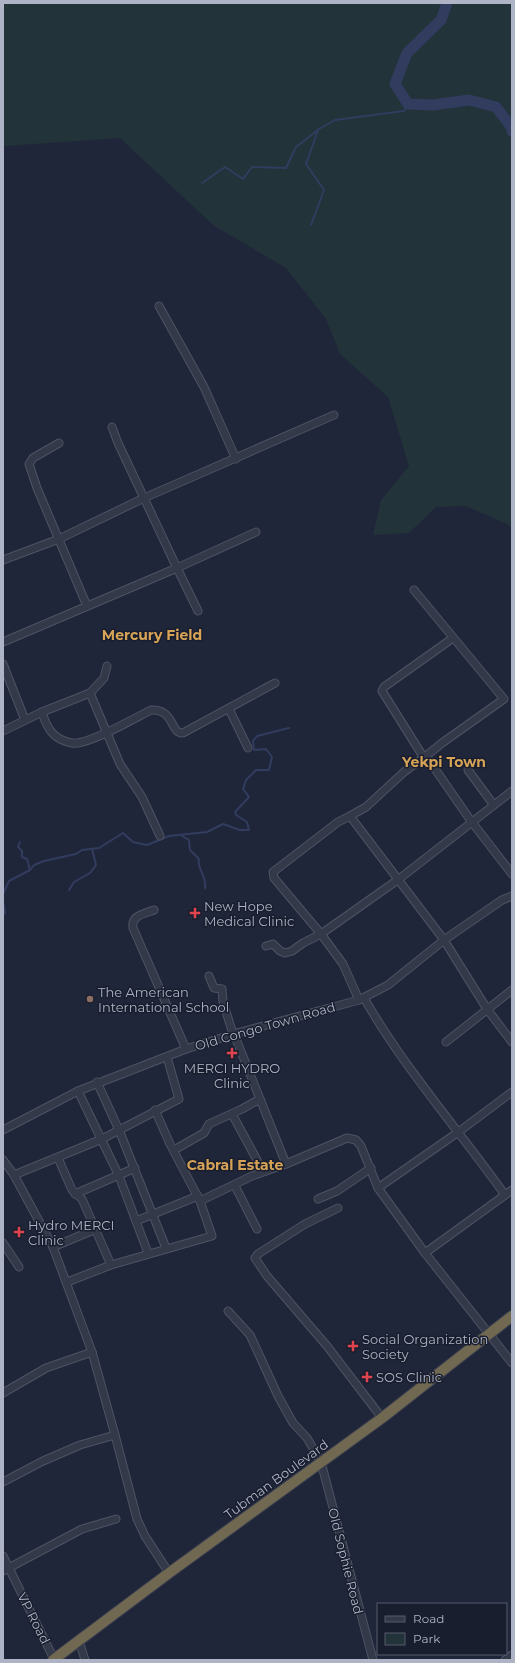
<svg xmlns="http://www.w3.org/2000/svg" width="515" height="1663" font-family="Montserrat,sans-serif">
<rect width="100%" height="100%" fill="#202639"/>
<!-- green -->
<polygon fill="#22333a" points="3,3 512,3 512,528 507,524 466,506 436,507 409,533 373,535 381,500 409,466 388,397 340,354 326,319 286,268 213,225 120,138 5,146 3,145"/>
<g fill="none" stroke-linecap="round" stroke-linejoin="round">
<!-- stream -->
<g stroke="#313c5f" stroke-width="2">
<polyline points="202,183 225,167 243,179 252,167 286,168 296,147 319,129 335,120 404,111 408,104"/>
<polyline points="311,225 324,190 306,164 318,130"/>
<path d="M182,836L189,840L190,850L199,859C196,868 207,875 205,888"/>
<polyline points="20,842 18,847 22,851 22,857 27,859 30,870"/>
<polyline points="69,890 74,882 90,873 96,865 92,849"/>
<polyline points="3,901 3,894 9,881 30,870 34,865 44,861 76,854 82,850 99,848 123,833 133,842 147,845 169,836 207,832 223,824 240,830 249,830 247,822 236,815 235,812 249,797 243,789 246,780 256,770 269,770 272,757 266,749 254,750 253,741 257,736 289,728"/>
<polyline points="3,902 5,912 3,916"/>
<polyline points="3,933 3,941"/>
</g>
<!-- river -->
<polyline stroke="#313c5f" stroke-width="11" points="447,3 441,20 407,53 395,84 408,104 433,105 469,100 496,107 512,128 512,131"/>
<!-- minor casing -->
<g stroke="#4e5364" stroke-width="9">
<g id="minor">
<polyline points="159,306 204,387 236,459"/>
<polyline points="112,427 118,443 177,568 256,532"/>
<polyline points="59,443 33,458 29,464 37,488 87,606"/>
<polyline points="3,560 59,539 144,498 334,415"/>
<polyline points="3,642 177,568 198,611"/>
<polyline points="3,664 25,720"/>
<polyline points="90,693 120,764 142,797 160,836"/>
<polyline points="229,709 248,748"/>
<polyline points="42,712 90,693 104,678 107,666"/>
<path d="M3,731L42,712C47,729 54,740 72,743C87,746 135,718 151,710C175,709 170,734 183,733L275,683"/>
<polyline points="426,756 471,821 512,874"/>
<polyline points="424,758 382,691 384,687 453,638"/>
<polyline points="468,770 493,804"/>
<polyline points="350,816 366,807 404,772 426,756 442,743 504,699 414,590"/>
<path d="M154,910C144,914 131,915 133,928L186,1049"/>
<polyline points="266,946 273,944 280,951 285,953 292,951 303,943 321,934 399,879 512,791"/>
<polyline points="209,976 214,988 222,989 223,1002 233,1034"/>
<path d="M364,998C404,1068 458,1129 505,1195"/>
<polyline points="359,1000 343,964 321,934 274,878 273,872 338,822 350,816 444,940 487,1009 512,1042"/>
<polyline points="237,1033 236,1039 286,1164 347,1138 356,1140 361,1146 378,1188 425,1253 512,1363"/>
<polyline points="446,1042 512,990"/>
<polyline points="97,1082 119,1130 166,1248"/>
<polyline points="78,1091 119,1176 148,1253"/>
<polyline points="232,1114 257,1160 260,1173"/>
<polyline points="3,1130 78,1091 186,1049 237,1033 359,1000 388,985 444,940 502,900 512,896"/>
<polyline points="174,1150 204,1133 209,1124 242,1109 260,1099"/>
<polyline points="58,1158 72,1190 82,1199 111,1265"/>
<polyline points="3,1160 14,1175 53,1247 92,1352 115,1435 137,1519 145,1536 169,1573"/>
<polyline points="14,1175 102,1139 179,1099 167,1057"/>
<polyline points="235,1186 257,1229"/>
<polyline points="378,1188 457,1133 512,1092"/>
<polyline points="75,1194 135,1168"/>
<polyline points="318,1199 337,1191 371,1168"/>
<polyline points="200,1201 252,1176 286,1164"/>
<polyline points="338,1208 305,1224 258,1254 255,1258 267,1276 327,1346 382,1418"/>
<polyline points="136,1221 198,1196"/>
<polyline points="3,1243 19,1267"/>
<polyline points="53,1247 96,1229"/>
<polyline points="425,1253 512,1190"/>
<polyline points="67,1282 111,1265 212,1236 200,1201 170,1144 155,1110"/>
<polyline points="228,1311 250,1335 278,1396 293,1423 307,1438 321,1462 373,1660"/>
<polyline points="3,1393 46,1368 92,1352"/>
<polyline points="3,1482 43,1461 80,1445 115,1435"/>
<polyline points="3,1556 54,1659"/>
<polyline points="3,1571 82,1529 116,1519"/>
<polyline points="79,1641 85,1660"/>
<polyline points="505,1660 512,1655"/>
</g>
</g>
<!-- highway casing -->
<g stroke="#3b4051" stroke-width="12">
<polyline id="highway" points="53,1660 169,1573 382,1418 512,1316"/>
</g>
<!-- minor -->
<use href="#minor" stroke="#333949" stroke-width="7"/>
<!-- highway -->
<use href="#highway" stroke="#706850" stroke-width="10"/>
</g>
<!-- markers -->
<g fill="#e0444e" stroke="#191e2e" stroke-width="1.5">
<path d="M193 907h4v4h4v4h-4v4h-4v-4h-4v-4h4z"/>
<path d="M230 1047h4v4h4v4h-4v4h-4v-4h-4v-4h4z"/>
<path d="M17 1226h4v4h4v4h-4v4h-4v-4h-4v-4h4z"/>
<path d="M351 1340h4v4h4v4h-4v4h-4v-4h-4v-4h4z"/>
<path d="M365 1371h4v4h4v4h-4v4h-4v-4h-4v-4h4z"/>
</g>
<circle fill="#8d6e63" stroke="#191e2e" stroke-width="1.5" cx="90" cy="999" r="4"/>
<g text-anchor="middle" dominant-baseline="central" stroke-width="3" stroke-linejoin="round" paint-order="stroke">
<!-- poi labels -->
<g font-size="13" fill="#aeb3c6" stroke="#191e2e" text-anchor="start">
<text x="204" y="906">New Hope<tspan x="204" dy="15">Medical Clinic</tspan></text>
<text x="98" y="992">The American<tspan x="98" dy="15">International School</tspan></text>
<text x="232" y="1068" text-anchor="middle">MERCI HYDRO<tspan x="232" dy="15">Clinic</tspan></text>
<text x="28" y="1225">Hydro MERCI<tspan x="28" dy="15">Clinic</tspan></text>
<text x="362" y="1339">Social Organization<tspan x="362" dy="15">Society</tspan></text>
<text x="376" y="1377">SOS Clinic</text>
</g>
<!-- street labels -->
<g font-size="13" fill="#aeb3c6" stroke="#191e2e">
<text transform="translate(265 1026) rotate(-16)">Old Congo Town Road</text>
<text transform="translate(276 1479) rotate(-36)">Tubman Boulevard</text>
<text transform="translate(346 1561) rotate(76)">Old Sophie Road</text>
<text transform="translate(34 1618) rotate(63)">VP Road</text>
</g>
<!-- neighbourhood labels -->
<g font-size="14" font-weight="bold" fill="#d7a457" stroke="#191e2e">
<text x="152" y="635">Mercury Field</text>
<text x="444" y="762">Yekpi Town</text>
<text x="235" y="1165">Cabral Estate</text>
</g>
</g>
<!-- border -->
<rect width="515" height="1663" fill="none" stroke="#aeb3c6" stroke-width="8"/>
<!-- legend -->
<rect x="377" y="1603" width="130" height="52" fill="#191e2e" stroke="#555a6b"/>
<rect x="385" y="1616" width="20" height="6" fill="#333949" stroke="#555a6b"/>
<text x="413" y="1623" font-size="12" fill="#aeb3c6">Road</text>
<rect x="385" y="1633" width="20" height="12" fill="#22333a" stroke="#555a6b"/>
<text x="413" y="1643" font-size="12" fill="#aeb3c6">Park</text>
</svg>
